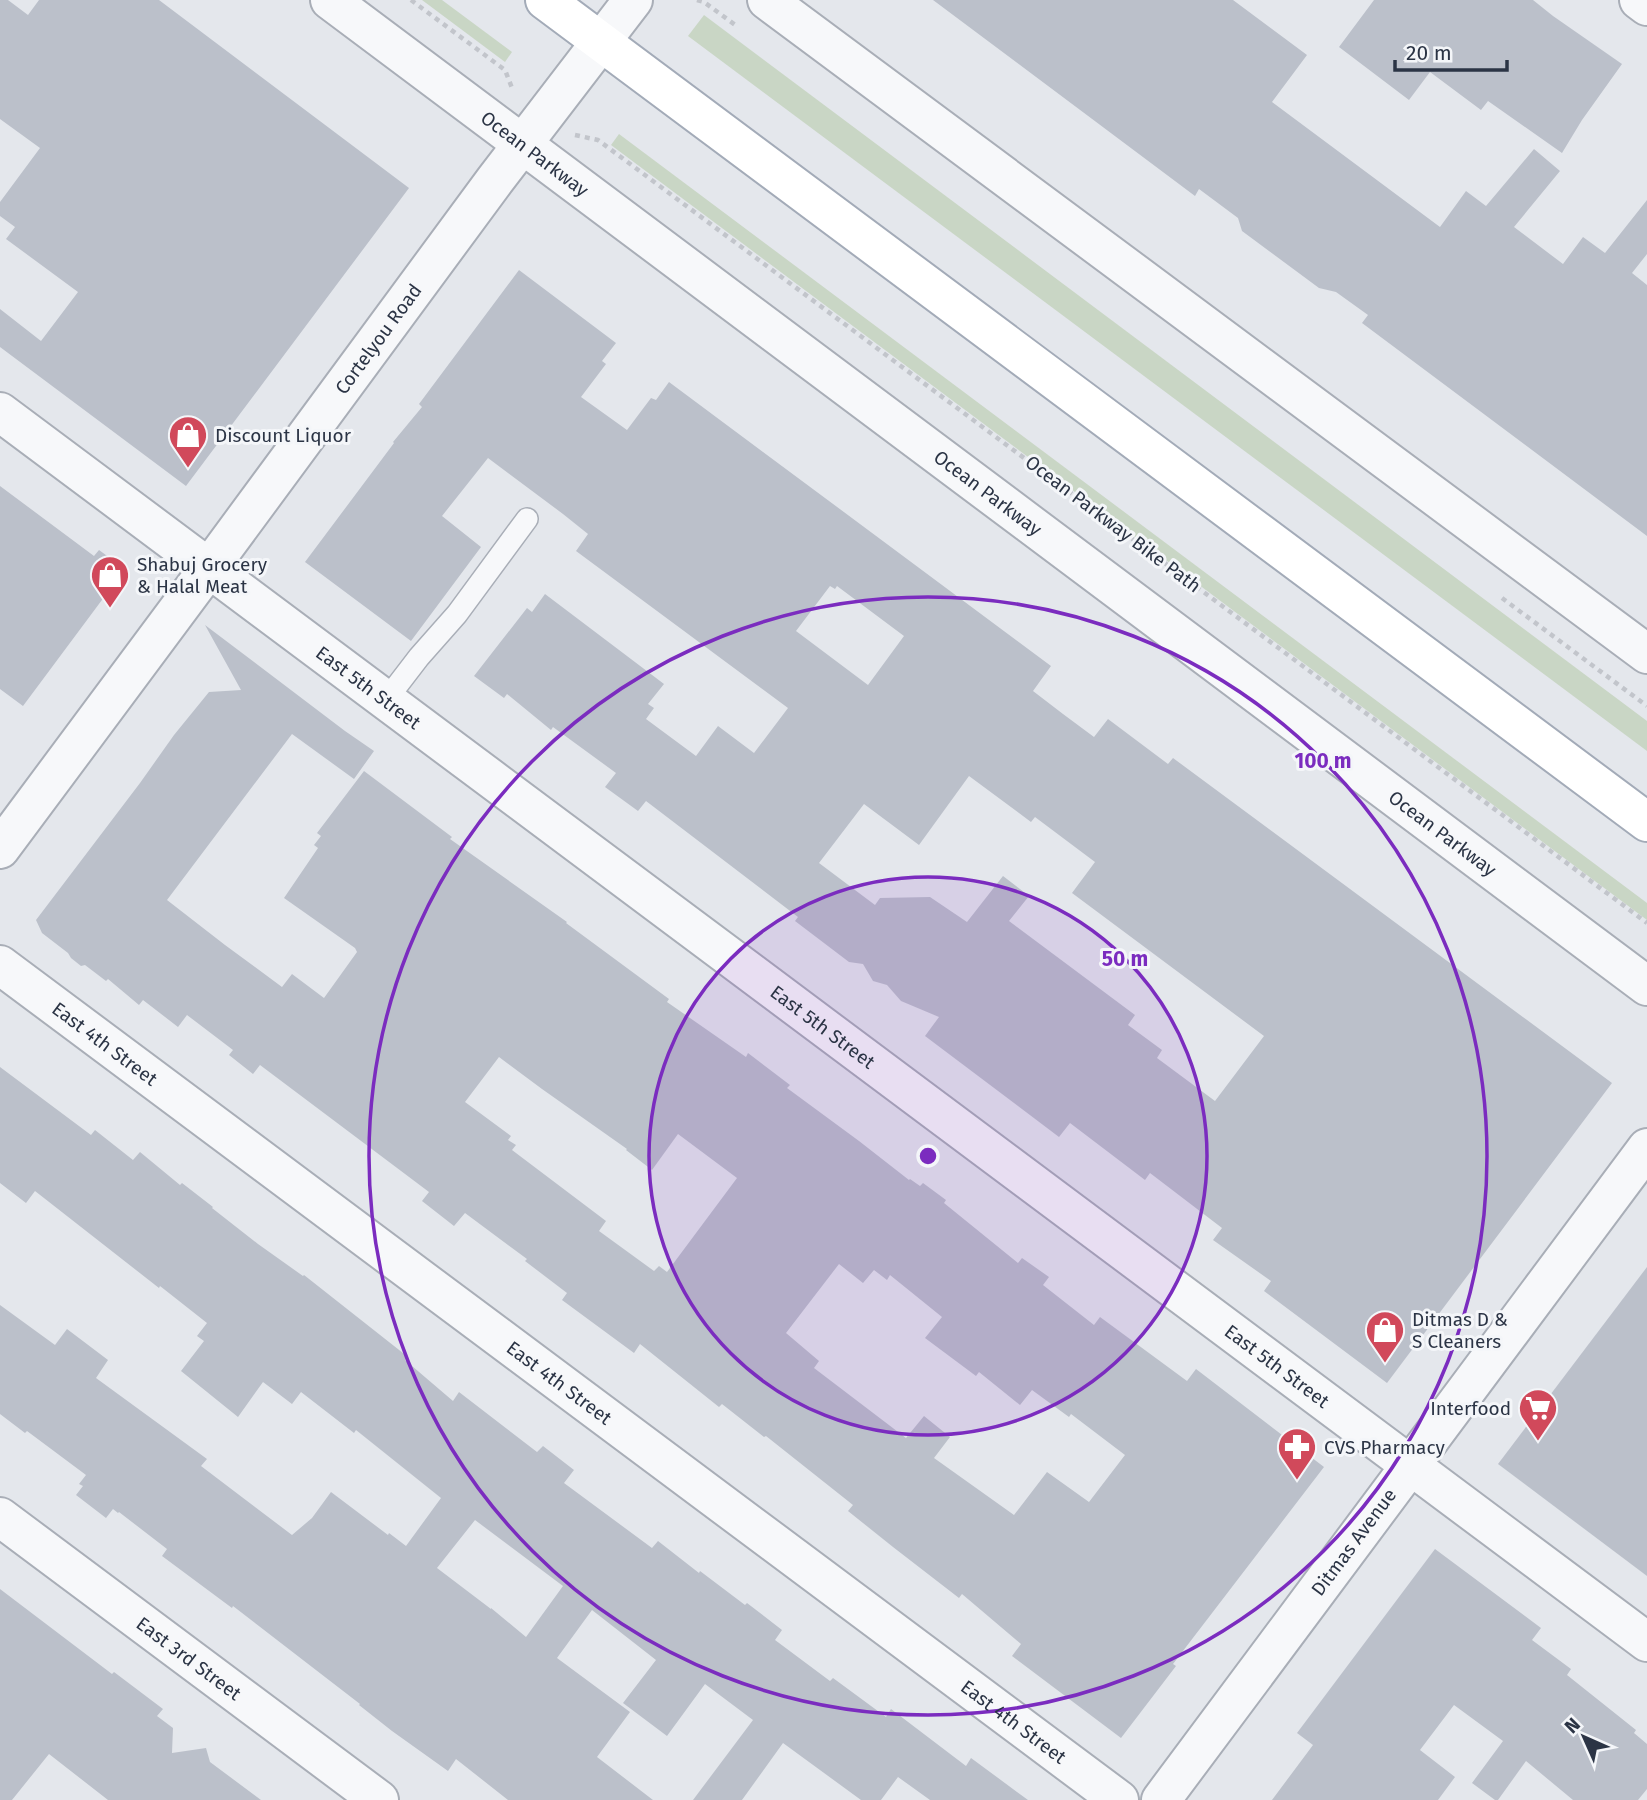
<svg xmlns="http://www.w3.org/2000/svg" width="1647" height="1800" font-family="'Fira Sans',sans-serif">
<rect width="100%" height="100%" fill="#e4e7ec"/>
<!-- green -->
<g fill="#c9d6c5">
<polygon points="422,0 442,0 512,52 505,62"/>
<polygon points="704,15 1647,721 1647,751 688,36"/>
<polygon points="619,134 1647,903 1647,920 611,145"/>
</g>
<!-- building -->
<g fill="#bbc0ca" fill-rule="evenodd">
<polygon points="0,0 8,0 28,15 39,0 159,0 409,188 186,486 0,347 0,309 41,341 78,292 6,239 15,227 0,216 0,202 40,148 0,119"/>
<polygon points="933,0 1233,0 1307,55 1272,102 1440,227 1466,191 1486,206 1534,149 1560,171 1514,227 1563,264 1583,237 1605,253 1647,200 1647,254 1632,273 1647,285 1647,536 1362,323 1368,315 1336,292 1319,288 1242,231 1238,218 1199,189 1195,196"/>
<polygon points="1374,0 1533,0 1553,16 1622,64 1582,120 1562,153 1488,101 1481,110 1430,72 1409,100 1339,47"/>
<path d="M519,270L616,343L602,361L606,364L581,397L627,430L651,398L656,400L669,382L1051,666L1033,691L1063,714L1094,737L1108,719L1168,764L1173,758L1612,1083L1387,1383L1264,1291L1271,1281L1213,1240L1222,1228L1150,1173L1145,1180L1070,1123L1059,1137L925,1036L939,1017L901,1001L887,985L873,981L863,964L849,962L795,921L798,917L646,801L638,811L605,787L616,773L553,727L551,730L507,694L504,698L474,676L527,608L532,612L545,594L664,684L648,704L654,708L646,719L696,756L718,726L754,753L788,708L576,551L588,534L563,514L488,458L442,516L481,547L411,641L305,562L394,443L393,442L422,407L419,404ZM830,586L835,589L837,586L904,636L868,685L796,631ZM969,776L1031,822L1035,817L1095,862L1072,893L1264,1036L1215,1101L1157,1058L1162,1050L1128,1025L1135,1015L1009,921L1029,896L1003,876L967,922L930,897L880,898L875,905L819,863L864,804L919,845Z"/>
<polygon points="0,486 94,556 99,550 125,569 23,706 0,689"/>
<path d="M205,625L345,731L374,751L354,779L292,734L167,900L225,945L282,987L292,974L324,998L357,952L355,948L284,898L318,848L314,845L321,836L317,833L364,771L452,837L450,839L567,922L566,923L669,999L667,1002L746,1057L748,1053L790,1085L787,1088L859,1141L909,1180L910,1179L920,1186L923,1183L946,1200L944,1203L1018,1263L1022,1258L1049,1277L1043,1285L1094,1325L1100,1317L1187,1381L1196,1369L1324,1467L1173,1664L1176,1666L1121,1738L1012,1656L1021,1644L962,1594L959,1598L893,1547L848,1511L853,1505L766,1436L764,1437L722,1404L719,1407L640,1344L634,1353L562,1300L567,1293L525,1261L527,1259L465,1213L454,1226L422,1201L429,1192L260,1065L253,1074L229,1055L233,1050L187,1015L178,1027L143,1000L139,1005L108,979L106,981L85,965L81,966L71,958L68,953L42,933L36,920L140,783L174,735L209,692L241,690ZM499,1057L542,1089L627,1149L626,1150L652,1170L678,1134L737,1178L667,1272L659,1266L654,1271L599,1231L606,1221L512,1150L516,1145L508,1140L511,1136L465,1102ZM839,1264L863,1283L874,1270L887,1280L890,1275L942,1317L925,1338L976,1376L979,1372L1020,1405L1032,1390L1069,1417L1071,1414L1125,1455L1089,1502L1047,1472L1014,1515L934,1458L950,1437L924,1416L906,1438L814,1368L819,1361L786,1333Z"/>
<path d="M0,1067L91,1135L95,1130L133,1160L140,1152L180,1185L182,1183L213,1207L212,1208L258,1244L303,1276L304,1275L408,1357L405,1360L453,1401L459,1392L537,1452L543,1446L574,1470L564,1483L652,1548L658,1541L699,1573L700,1571L745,1605L747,1603L782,1630L775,1640L830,1681L833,1678L886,1717L891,1709L966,1766L971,1758L1028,1800H930L898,1777L881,1800H861L783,1743L742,1800H693L753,1720L705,1684L667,1736L623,1703L656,1660L592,1610L557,1658L630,1712L597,1757L653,1800H508L456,1759L448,1771L392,1731L359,1705L360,1704L233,1606L232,1608L162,1556L167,1549L119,1512L118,1513L113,1509L106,1518L76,1495L83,1486L79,1484L86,1475L27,1431L25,1433L0,1414V1305L55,1345L67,1329L108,1360L96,1378L207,1459L201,1466L292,1535L312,1518L331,1492L388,1535L389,1533L406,1546L441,1498L356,1430L354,1433L301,1392L292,1404L263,1382L238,1417L181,1371L204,1341L197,1336L207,1323L160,1286L159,1288L35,1191L26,1203L0,1183ZM475,1520L563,1586L526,1637L491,1608V1609L437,1568Z"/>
<polygon points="1647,1267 1647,1576 1498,1464"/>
<polygon points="1435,1549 1541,1628 1532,1640 1571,1669 1567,1675 1636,1730 1634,1733 1647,1744 1647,1789 1638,1800 1573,1800 1526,1761 1498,1800 1495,1800 1472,1783 1503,1741 1454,1705 1420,1750 1455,1777 1438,1800 1272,1800 1313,1745 1297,1733"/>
<polygon points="0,1589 112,1674 114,1672 163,1709 157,1716 173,1728 172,1753 206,1748 210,1762 261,1800 108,1800 49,1754 12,1800 0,1800"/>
</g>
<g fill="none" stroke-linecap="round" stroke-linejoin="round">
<!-- service casing -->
<g stroke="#a9aeb7" stroke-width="24">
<polyline id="service" points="386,700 419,657 457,614 527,519"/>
</g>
<!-- minor casing -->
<g stroke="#a9aeb7" stroke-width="42">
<g id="minor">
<path id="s1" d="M330,0L1647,986"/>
<polyline points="767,0 1647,654"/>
<polyline points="1639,0 1647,6"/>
<path id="s2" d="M0,412L1647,1642"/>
<path id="s3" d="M0,849L209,568L495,180L633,0"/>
<path id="s4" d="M0,965L1119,1800"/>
<path id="s5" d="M0,1517L379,1800"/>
<path id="s6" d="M1161,1800L1647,1148"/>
</g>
</g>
<!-- primary casing -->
<g stroke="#a3abb8" stroke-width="42">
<polyline id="primary" points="545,0 1647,822"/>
</g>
<!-- path -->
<g stroke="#c2c5cb" stroke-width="4.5" stroke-dasharray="5 5" stroke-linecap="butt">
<polyline points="411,0 505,70 512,88"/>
<polyline points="697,0 704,2 738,27"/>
<polyline points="575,135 598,140 1647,923"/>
<polyline points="1502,598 1647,706"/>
</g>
<!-- service -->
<use href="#service" stroke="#f7f8fa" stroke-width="21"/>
<!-- minor -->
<use href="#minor" stroke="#f7f8fa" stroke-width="38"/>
<!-- primary -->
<use href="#primary" stroke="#fff" stroke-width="38"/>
</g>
<!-- distance rings -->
<circle cx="928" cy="1156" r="279" fill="#7b2cbf" fill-opacity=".12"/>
<g fill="none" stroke="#7b2cbf" stroke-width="3.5">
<circle cx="928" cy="1156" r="279"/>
<circle cx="928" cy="1156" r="559"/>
</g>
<!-- icons -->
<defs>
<g id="shop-pin" transform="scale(2.0125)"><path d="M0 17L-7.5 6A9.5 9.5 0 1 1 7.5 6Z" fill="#d1495b" stroke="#f4f6f9"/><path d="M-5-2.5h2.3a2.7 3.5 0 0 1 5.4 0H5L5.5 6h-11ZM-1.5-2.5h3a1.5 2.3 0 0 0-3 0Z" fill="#fff"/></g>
<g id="supermarket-pin" transform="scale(2.0125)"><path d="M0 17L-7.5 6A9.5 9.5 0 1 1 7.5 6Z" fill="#d1495b" stroke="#f4f6f9"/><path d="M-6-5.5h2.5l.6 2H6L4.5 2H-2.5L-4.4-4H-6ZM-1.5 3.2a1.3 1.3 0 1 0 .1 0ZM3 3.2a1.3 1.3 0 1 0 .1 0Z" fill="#fff"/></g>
<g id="pharmacy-pin" transform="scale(2.0125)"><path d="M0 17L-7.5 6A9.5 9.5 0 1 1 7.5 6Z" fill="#d1495b" stroke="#f4f6f9"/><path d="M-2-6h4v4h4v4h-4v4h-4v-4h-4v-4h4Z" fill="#fff"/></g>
</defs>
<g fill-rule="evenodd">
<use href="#shop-pin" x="188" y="435"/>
<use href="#shop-pin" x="110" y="575"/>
<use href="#shop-pin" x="1385" y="1330"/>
<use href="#supermarket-pin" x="1538" y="1408"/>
<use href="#pharmacy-pin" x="1297" y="1447"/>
</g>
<g text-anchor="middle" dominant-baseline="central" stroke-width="6" stroke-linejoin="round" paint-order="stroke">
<!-- street labels -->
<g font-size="19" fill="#2b3445" stroke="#f4f6f9">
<text stroke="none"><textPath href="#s1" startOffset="256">Ocean Parkway</textPath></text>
<text stroke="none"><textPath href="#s3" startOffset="635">Cortelyou Road</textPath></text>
<text stroke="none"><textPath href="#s1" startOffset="822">Ocean Parkway</textPath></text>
<text transform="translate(1113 524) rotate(37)">Ocean Parkway Bike Path</text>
<text stroke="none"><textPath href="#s2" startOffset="460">East 5th Street</textPath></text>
<text stroke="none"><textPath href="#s1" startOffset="1390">Ocean Parkway</textPath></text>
<text stroke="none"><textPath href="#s2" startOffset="1027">East 5th Street</textPath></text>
<text stroke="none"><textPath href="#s4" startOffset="131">East 4th Street</textPath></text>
<text stroke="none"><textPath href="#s2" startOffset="1594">East 5th Street</textPath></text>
<text stroke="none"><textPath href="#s4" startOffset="698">East 4th Street</textPath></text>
<text stroke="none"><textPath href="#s6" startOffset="322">Ditmas Avenue</textPath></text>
<text stroke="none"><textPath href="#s5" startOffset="236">East 3rd Street</textPath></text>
<text stroke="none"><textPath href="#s4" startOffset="1265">East 4th Street</textPath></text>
</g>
<!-- poi labels -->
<g font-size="19" fill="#2b3445" stroke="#f4f6f9" text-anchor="start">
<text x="215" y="435">Discount Liquor</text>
<text x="137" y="564">Shabuj Grocery<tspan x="137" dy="22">&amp; Halal Meat</tspan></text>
<text x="1412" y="1319">Ditmas D &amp;<tspan x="1412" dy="22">S Cleaners</tspan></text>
<text x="1511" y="1408" text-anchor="end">Interfood</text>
<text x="1324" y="1447">CVS Pharmacy</text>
</g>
</g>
<circle cx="928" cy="1156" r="10" fill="#7b2cbf" stroke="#f4f6f9" stroke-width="3.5"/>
<g font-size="21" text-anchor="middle" font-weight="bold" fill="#7b2cbf" stroke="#f4f6f9" stroke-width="6" stroke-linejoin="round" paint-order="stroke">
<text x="1323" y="768">100 m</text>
<text x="1125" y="966">50 m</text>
</g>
<!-- north arrow -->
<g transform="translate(1584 1737) rotate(315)" stroke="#f4f6f9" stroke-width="5" paint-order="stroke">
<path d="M0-5L12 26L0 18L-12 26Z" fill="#2b3445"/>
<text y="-10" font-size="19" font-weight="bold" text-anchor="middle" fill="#2b3445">N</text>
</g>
<!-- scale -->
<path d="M1395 60v10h112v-10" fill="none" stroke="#2b3445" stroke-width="3.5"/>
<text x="1406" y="60" font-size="21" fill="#2b3445" stroke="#f4f6f9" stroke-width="5" paint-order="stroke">20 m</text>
</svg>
